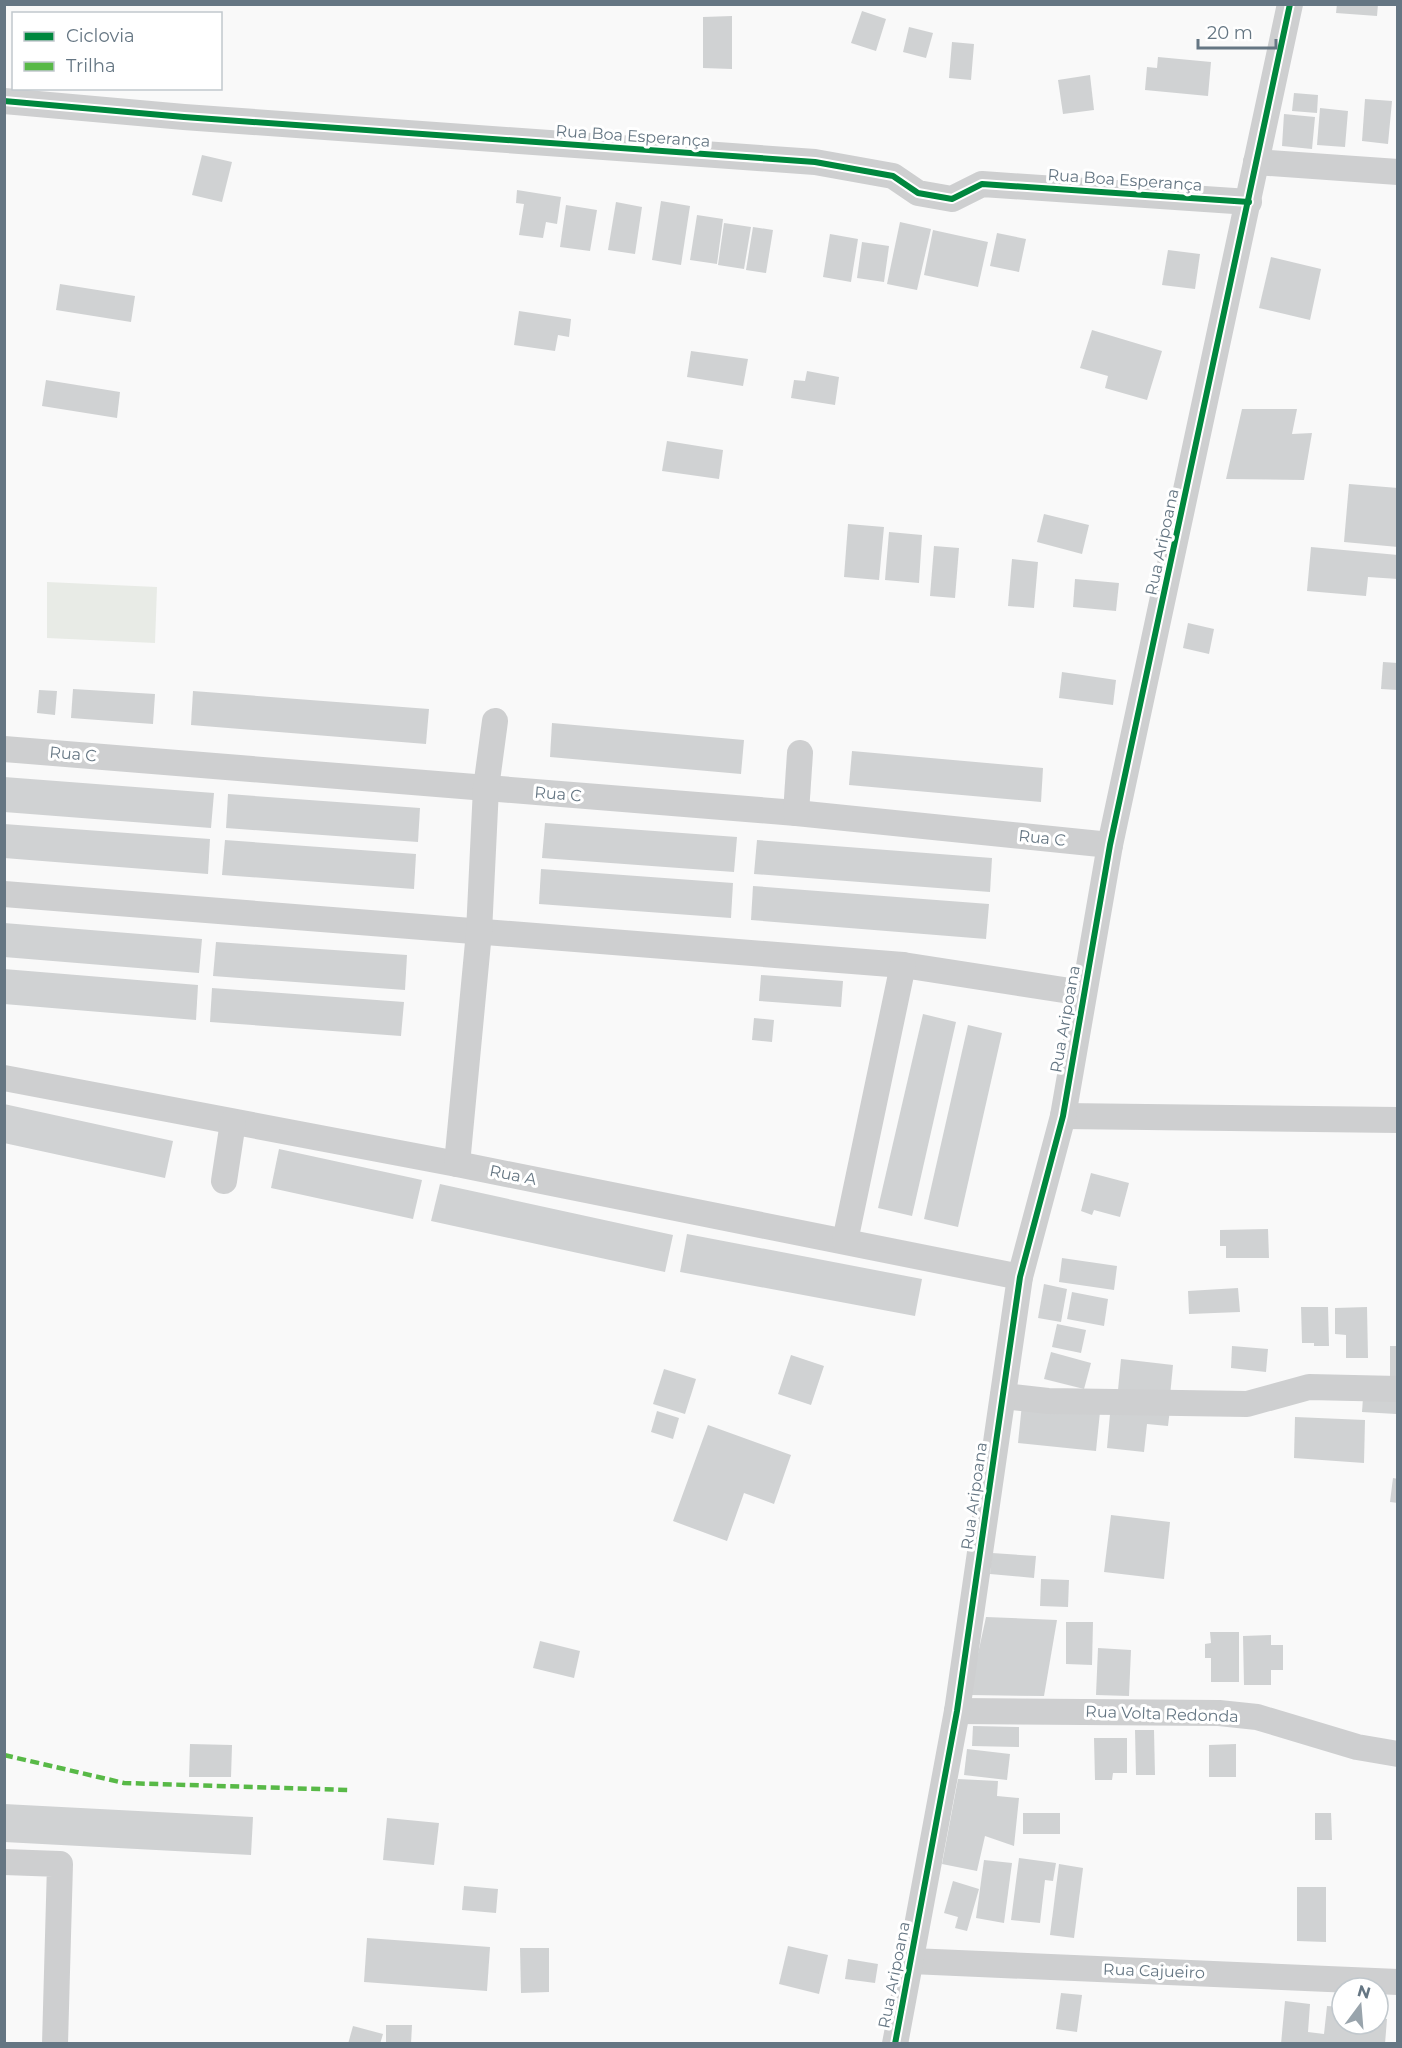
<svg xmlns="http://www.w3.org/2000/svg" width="1402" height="2048" font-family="Montserrat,sans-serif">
<rect width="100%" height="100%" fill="#f9f9f9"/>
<!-- green -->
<polygon fill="#e8ebe6" points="47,582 157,587 155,643 47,638"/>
<!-- building -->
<g fill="#d0d2d3">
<polygon points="1337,4 1378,4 1377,16 1336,13"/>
<polygon points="862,11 886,19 876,51 851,43"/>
<polygon points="732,16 732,69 703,68 703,17"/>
<polygon points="909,27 933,33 926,58 903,52"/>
<polygon points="952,42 974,44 971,80 949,78"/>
<polygon points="1158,57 1211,62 1208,96 1145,90 1147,67 1157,68"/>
<polygon points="1090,75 1094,110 1063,114 1058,80"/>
<polygon points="1294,93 1318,95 1317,113 1292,111"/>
<polygon points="1365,99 1392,101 1388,144 1362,141"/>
<polygon points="1320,108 1348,111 1345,147 1317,145"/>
<polygon points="1284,114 1315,117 1312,149 1282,146"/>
<polygon points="202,155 232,162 222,202 192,195"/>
<polygon points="517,190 561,197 557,224 546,222 543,238 519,235 524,204 516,203"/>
<polygon points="661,201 690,206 681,265 652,260"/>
<polygon points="616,202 642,207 635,254 608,250"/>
<polygon points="566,205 597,210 590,251 560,247"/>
<polygon points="697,215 723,219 717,264 690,260"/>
<polygon points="900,222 931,229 917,290 887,284"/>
<polygon points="724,223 751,227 744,269 718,265"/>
<polygon points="753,227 773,230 766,273 746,270"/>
<polygon points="933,230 988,242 978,287 924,275"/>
<polygon points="997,233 1026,239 1019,272 990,266"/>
<polygon points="830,234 858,239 851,282 823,277"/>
<polygon points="862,242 889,246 884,282 857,278"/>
<polygon points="1168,250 1200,254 1195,289 1162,285"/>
<polygon points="1271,257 1321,269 1310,320 1259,308"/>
<polygon points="60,284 135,296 131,322 56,310"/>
<polygon points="519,311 571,319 569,337 558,335 555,351 514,345"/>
<polygon points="1092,330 1162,351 1147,400 1105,388 1108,376 1080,368"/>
<polygon points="691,351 748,359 743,386 687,377"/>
<polygon points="807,371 839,377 835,405 791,398 794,380 805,381"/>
<polygon points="46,380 120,392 117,418 42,406"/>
<polygon points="1242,409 1297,409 1292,434 1312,433 1304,480 1226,479"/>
<polygon points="667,441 723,450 719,479 662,471"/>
<polygon points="1349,484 1398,488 1398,547 1344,542"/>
<polygon points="1044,514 1089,525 1082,554 1037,542"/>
<polygon points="848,524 884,527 879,580 844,577"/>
<polygon points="889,532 922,535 919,583 885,580"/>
<polygon points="934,546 959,548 955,598 930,596"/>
<polygon points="1311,547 1398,555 1398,579 1368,577 1366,596 1307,591"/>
<polygon points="1012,559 1038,562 1034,608 1008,606"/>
<polygon points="1075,579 1119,583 1116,611 1073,607"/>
<polygon points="1188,623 1214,629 1209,654 1183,648"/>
<polygon points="1383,662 1398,663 1398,690 1381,689"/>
<polygon points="1062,672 1116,680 1113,705 1059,698"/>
<polygon points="73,689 155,694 153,724 71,718"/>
<polygon points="39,690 57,691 55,715 37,713"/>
<polygon points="193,691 429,709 426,744 191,725"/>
<polygon points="552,723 744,740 741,774 550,757"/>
<polygon points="852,751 1043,768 1041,802 849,785"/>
<polygon points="4,777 214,793 211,828 4,812"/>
<polygon points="228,794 420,808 418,842 226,828"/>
<polygon points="545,823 737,837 734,872 542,858"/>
<polygon points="4,824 210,839 208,874 4,858"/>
<polygon points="225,840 416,854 414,889 222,875"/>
<polygon points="757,840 992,858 990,892 754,874"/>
<polygon points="541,869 733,883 731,918 539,904"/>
<polygon points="753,886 989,904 986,939 751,920"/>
<polygon points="4,923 202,939 199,973 4,957"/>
<polygon points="216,942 407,955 405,990 213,976"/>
<polygon points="4,969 198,985 196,1020 4,1004"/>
<polygon points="761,975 843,981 841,1007 759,1001"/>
<polygon points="212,988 404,1002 401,1036 210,1022"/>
<polygon points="923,1014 956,1022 912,1216 878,1208"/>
<polygon points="754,1018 774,1020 772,1042 752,1040"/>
<polygon points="968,1025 1002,1033 958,1227 924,1219"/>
<polygon points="4,1104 173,1141 165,1178 4,1143"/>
<polygon points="279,1149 422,1180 413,1219 271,1188"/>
<polygon points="1091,1173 1129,1183 1120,1217 1094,1210 1092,1215 1081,1211"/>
<polygon points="440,1184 673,1235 665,1272 431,1221"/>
<polygon points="1268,1229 1269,1258 1226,1258 1226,1246 1220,1246 1220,1230"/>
<polygon points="687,1234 922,1279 915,1316 680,1272"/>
<polygon points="1062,1258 1117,1266 1114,1290 1059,1282"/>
<polygon points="1044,1284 1067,1289 1061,1322 1038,1318"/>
<polygon points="1238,1288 1240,1312 1189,1314 1188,1291"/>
<polygon points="1072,1292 1108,1299 1104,1326 1067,1319"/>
<polygon points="1301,1307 1328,1307 1329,1346 1314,1346 1314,1343 1302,1343"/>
<polygon points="1367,1307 1368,1358 1346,1358 1346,1335 1335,1334 1335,1308"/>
<polygon points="1057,1324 1086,1330 1081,1353 1052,1347"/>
<polygon points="1232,1346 1268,1349 1266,1372 1231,1368"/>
<rect x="1390" y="1346" width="8" height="31"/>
<polygon points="1051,1352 1091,1363 1084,1389 1044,1379"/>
<polygon points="791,1355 824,1366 811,1405 778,1394"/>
<polygon points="1121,1359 1173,1365 1170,1396 1118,1390"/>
<polygon points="664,1369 696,1379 685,1414 653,1404"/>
<polygon points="1363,1398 1397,1400 1396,1414 1362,1412"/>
<polygon points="1111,1403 1170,1409 1168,1426 1147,1424 1144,1452 1107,1448"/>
<polygon points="1022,1404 1100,1412 1096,1451 1018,1443"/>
<polygon points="657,1411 679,1418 673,1439 651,1432"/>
<polygon points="1295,1417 1365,1420 1364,1463 1294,1458"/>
<polygon points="708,1425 791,1455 774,1504 744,1493 727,1541 673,1521"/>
<polygon points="1393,1478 1398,1479 1398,1503 1390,1502"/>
<polygon points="1111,1515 1170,1522 1164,1579 1104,1572"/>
<polygon points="992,1553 1036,1556 1034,1578 990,1574"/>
<polygon points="1041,1579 1069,1580 1068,1607 1040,1606"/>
<polygon points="986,1617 1057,1620 1044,1696 969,1695"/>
<polygon points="1066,1622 1093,1622 1092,1665 1066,1664"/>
<polygon points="1210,1632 1239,1632 1239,1682 1211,1682 1211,1658 1205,1658 1205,1644 1211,1643"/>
<polygon points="1271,1635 1271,1645 1283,1645 1283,1670 1271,1670 1271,1685 1244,1685 1243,1636"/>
<polygon points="540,1641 580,1651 574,1678 533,1668"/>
<polygon points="1098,1648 1131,1650 1129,1696 1096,1695"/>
<polygon points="973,1726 1019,1727 1019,1747 972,1746"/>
<polygon points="1135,1730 1154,1730 1155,1775 1136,1775"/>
<polygon points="1094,1738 1127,1738 1127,1773 1113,1773 1112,1780 1095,1780"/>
<polygon points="190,1744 232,1745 231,1777 189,1777"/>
<polygon points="1236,1744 1236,1777 1209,1777 1209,1745"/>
<polygon points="967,1749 1010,1754 1007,1780 964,1775"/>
<polygon points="958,1779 998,1781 997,1796 1019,1798 1014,1846 985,1836 977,1871 942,1864"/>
<polygon points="4,1804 253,1817 251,1855 4,1842"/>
<rect x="1023" y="1813" width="37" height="21"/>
<polygon points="1315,1813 1331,1813 1332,1840 1315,1840"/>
<polygon points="387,1818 439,1823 434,1865 383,1860"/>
<polygon points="1019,1858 1056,1863 1053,1881 1045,1880 1040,1923 1011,1920"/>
<polygon points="984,1860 1012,1863 1004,1923 976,1918"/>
<polygon points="1059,1864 1083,1868 1074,1938 1050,1935"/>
<polygon points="953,1881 979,1889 967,1931 955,1928 958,1917 944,1913"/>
<polygon points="464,1886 498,1889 496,1913 462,1910"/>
<polygon points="1297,1887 1326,1887 1326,1942 1297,1941"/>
<polygon points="367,1938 490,1947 487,1991 364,1982"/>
<polygon points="788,1946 828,1955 819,1994 779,1984"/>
<polygon points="520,1948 549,1948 549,1992 521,1993"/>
<polygon points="848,1959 878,1964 875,1983 845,1979"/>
<polygon points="1061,1993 1082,1995 1077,2032 1056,2029"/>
<polygon points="1285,2001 1310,2004 1308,2032 1324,2034 1327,2006 1342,2007 1342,2024 1378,2024 1378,2018 1387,2019 1385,2044 1281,2044"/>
<polygon points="386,2025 412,2025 411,2044 386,2044"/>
<polygon points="353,2026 383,2034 380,2044 348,2044"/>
</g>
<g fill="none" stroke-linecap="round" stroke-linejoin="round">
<!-- minor -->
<g stroke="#cecfd0" stroke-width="26">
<polyline points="4,101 184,117 815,162 893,176 918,193 952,199 982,184 1249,202"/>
<polyline points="1256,162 1398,172"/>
<polyline points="4,749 796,813 1110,845"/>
<polyline points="796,813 800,753"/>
<polyline points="4,894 903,965 1083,993"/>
<polyline points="4,1078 457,1164 1020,1277"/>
<polyline points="1063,1116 1398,1120"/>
<polyline points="457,1164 479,932 486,788 495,721"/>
<polyline points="224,1181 233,1122"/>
<polyline points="845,1241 903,965"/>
<polyline points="1003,1396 1048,1401 1247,1404 1309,1387 1398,1389"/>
<polyline points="957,1711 1219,1713 1257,1717 1357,1747 1398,1754"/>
<polyline points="4,1862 60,1864 55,2044"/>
<polyline points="911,1961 1398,1982"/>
<polyline points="895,2044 957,1711 1020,1277 1063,1116 1110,845 1290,4"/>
</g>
<!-- quiet -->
<polyline stroke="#58b947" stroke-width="4.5" stroke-dasharray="9 4.5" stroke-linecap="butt" points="4,1755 124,1783 349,1790"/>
<!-- cycleway casing -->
<g stroke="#fff" stroke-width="10">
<g id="cycleway">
<polyline points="4,101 184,117 815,162 893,176 918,193 952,199 982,184 1249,202"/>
<polyline points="895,2044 957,1711 1020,1277 1063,1116 1110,845 1290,4"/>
</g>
</g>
<!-- cycleway -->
<use href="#cycleway" stroke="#00873e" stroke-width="6"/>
</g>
<g text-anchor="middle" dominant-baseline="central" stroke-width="6" stroke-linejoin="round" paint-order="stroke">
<!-- street labels -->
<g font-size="16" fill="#657683" stroke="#fff">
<text transform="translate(633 136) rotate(4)">Rua Boa Esperança</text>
<text transform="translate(1125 180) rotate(4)">Rua Boa Esperança</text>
<text transform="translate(1162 542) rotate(-78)">Rua Aripoana</text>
<text transform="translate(73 754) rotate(5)">Rua C</text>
<text transform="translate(558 794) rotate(5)">Rua C</text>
<text transform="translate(1042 838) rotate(6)">Rua C</text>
<text transform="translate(1065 1019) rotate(-80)">Rua Aripoana</text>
<text transform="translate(513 1175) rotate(11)">Rua A</text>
<text transform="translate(974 1496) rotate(-82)">Rua Aripoana</text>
<text transform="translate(1162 1714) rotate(2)">Rua Volta Redonda</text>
<text transform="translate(1154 1971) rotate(2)">Rua Cajueiro</text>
<text transform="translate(894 1975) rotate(-79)">Rua Aripoana</text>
</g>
</g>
<!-- border -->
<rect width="1402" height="2048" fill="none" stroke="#657683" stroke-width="12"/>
<!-- legend -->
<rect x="12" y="12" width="210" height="78" fill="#ffffff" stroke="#c1c8cd" stroke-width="1.5"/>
<rect x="24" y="32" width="30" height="9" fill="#00873e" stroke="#c1c8cd" stroke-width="1.5"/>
<text x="66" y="42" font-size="18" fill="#657683">Ciclovia</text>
<rect x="24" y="62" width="30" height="9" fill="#58b947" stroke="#c1c8cd" stroke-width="1.5"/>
<text x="66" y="72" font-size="18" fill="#657683">Trilha</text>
<!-- north arrow -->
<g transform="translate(1360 2006) rotate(16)"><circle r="28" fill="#ffffff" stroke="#c1c8cd" stroke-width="1.5"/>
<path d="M0-4.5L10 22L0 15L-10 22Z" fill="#99a4ac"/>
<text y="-9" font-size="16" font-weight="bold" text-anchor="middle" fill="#657683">N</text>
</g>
<!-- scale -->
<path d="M1198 39v9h78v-9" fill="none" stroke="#657683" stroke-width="3"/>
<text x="1207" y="39" font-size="18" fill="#657683" stroke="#ffffff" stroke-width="4.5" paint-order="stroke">20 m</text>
</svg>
